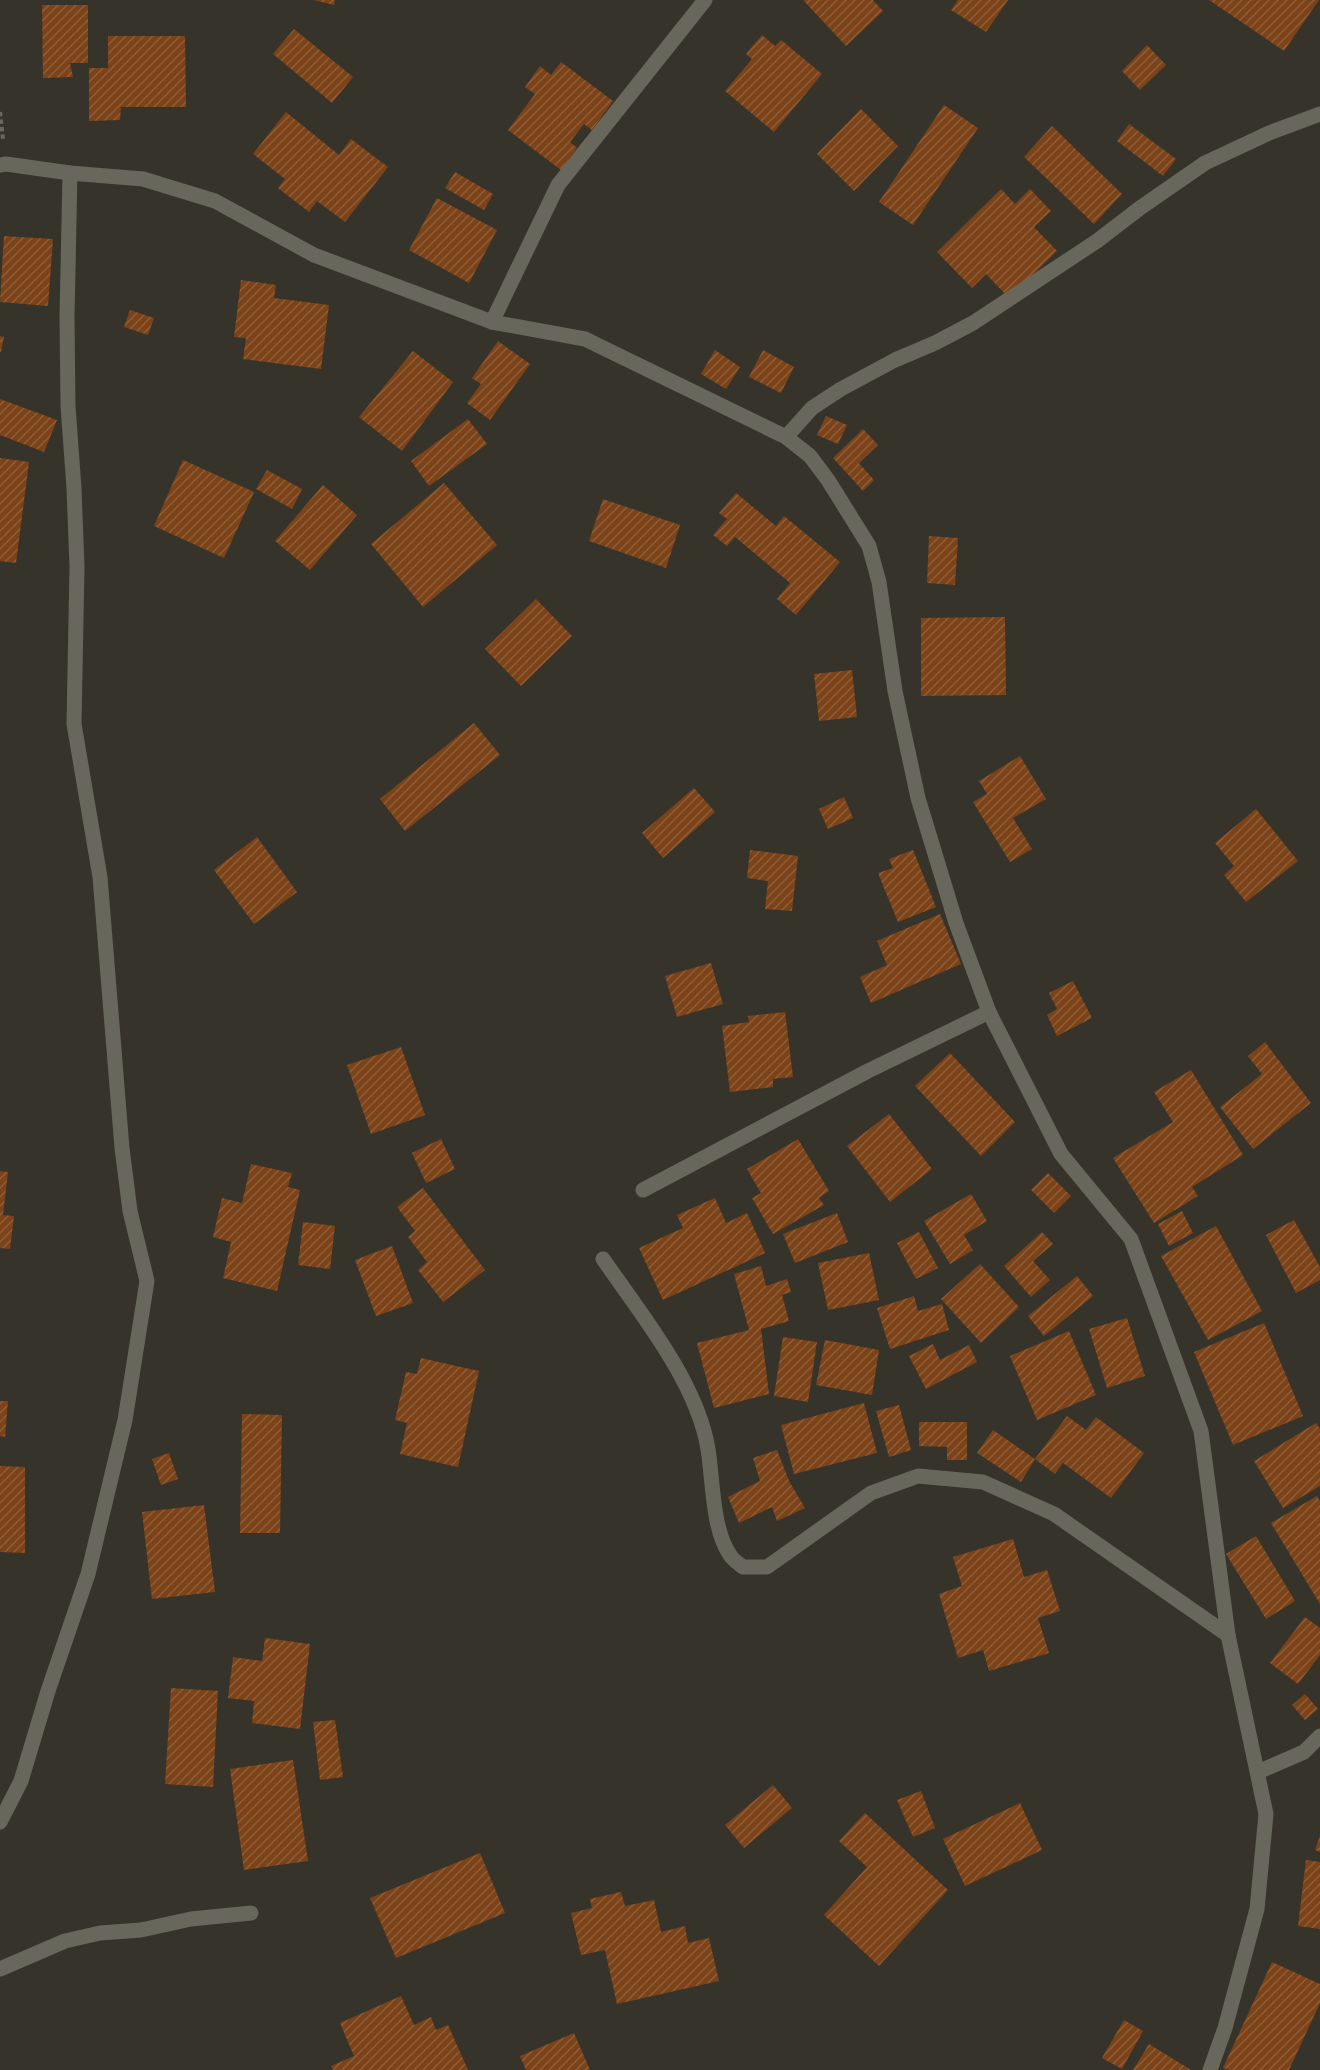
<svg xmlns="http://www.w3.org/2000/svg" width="1320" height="2070" font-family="Arial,sans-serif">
<defs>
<pattern id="building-hatch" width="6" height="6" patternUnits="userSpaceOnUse" patternTransform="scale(1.5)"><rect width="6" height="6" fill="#7c4218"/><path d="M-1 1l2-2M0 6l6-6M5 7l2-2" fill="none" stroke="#8e5d39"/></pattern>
</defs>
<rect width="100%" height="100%" fill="#36342a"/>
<!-- building -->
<g fill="url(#building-hatch)">
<polygon points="314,0 335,0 334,5"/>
<polygon points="803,0 873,0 883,11 846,46"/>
<polygon points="958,0 1008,0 986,32 951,10"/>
<polygon points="1209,0 1319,0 1284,51"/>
<polygon points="42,5 88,5 88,63 70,63 73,77 43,78"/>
<polygon points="294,29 353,77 332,103 273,54"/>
<polygon points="762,35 775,46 781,40 822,74 774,132 725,91 752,59 746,54"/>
<polygon points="108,36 185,36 186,107 121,107 120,120 89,121 89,68 108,68"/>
<polygon points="1147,45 1166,65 1140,90 1122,71"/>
<polygon points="561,62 613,101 592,130 584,124 570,142 577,148 561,170 508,130 535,94 525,87 540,66 551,75"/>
<polygon points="944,105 978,128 913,225 879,202"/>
<polygon points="861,109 898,146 854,191 817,154"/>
<polygon points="286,112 339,155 351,139 388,167 345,222 317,201 309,212 278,188 285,179 253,154"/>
<polygon points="1129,124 1176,159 1163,176 1117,141"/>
<polygon points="1052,126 1122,194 1094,224 1024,157"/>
<polygon points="455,172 493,194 484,210 445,188"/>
<polygon points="1001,189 1015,204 1030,189 1051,211 1034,227 1057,251 1009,298 986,274 972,288 937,252"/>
<polygon points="437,198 497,230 469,283 409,250"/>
<polygon points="4,236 53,239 48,306 0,302"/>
<polygon points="241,280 276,285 274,298 329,305 321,369 243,359 246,338 234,337"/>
<polygon points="130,310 154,318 148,335 124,327"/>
<polygon points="0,336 4,337 1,352 0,352"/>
<polygon points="498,341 530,364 490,420 467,403 481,384 472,378"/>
<polygon points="715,350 740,367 726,389 701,374"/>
<polygon points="763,350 794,367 781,393 749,377"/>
<polygon points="413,351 453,382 402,451 359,417"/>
<polygon points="0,399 57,420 44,452 0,435"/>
<polygon points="826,416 847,425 838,444 817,435"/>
<polygon points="468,419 487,444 429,486 411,461"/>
<polygon points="863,429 878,445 859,463 874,480 863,491 833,458"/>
<polygon points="0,458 29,462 16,563 0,561"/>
<polygon points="183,460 254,492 224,558 154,526"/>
<polygon points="267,470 302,489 292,509 256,489"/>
<polygon points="444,483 497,545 423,607 371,544"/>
<polygon points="323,485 357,515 310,570 275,541"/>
<polygon points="736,493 776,526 784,516 840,562 796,615 777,599 790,583 735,537 727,546 713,535 727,519 719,513"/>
<polygon points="603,499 680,525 666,568 589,541"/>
<polygon points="929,536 958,538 955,585 927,583"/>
<polygon points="536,599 572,636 521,686 485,649"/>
<polygon points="1005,617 1006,695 921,696 921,618"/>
<polygon points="852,670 857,717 819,721 814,674"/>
<polygon points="474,723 500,755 405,831 380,799"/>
<polygon points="1020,756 1046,799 1013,818 1032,849 1010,862 973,802 987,794 979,781"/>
<polygon points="694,788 715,812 663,858 642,833"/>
<polygon points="844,797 853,818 828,829 819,809"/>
<polygon points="1256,809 1298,861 1246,902 1224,875 1234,866 1215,843"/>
<polygon points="257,837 297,892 254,924 214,870"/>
<polygon points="750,850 798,856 792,911 765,909 768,881 747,878"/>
<polygon points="913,850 936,907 898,922 878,873 893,868 889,859"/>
<polygon points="940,914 961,964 871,1003 860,977 887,965 877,941"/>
<polygon points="711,963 723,1004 677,1017 665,976"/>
<polygon points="1073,981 1092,1018 1057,1036 1047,1015 1057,1009 1049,993"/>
<polygon points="785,1012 793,1077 773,1079 773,1087 730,1092 722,1026 749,1022 748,1016"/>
<polygon points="1265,1042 1311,1103 1253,1149 1220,1107 1262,1074 1248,1056"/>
<polygon points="401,1047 425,1115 371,1134 347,1065"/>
<polygon points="950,1053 1015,1122 981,1156 915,1086"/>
<polygon points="1191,1070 1243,1155 1192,1187 1198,1196 1154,1223 1113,1158 1173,1122 1154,1092"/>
<polygon points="889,1114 932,1169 890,1202 847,1146"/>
<polygon points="441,1139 455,1169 426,1183 412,1153"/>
<polygon points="798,1139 829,1191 819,1198 824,1205 773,1234 752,1198 761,1193 747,1169"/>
<polygon points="251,1164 292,1173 288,1187 300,1190 277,1291 223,1278 231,1242 213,1237 222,1198 242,1203"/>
<polygon points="0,1171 8,1172 3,1215 14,1216 10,1249 0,1248"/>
<polygon points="1048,1173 1071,1196 1054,1213 1031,1190"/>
<polygon points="423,1188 485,1270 443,1302 418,1270 427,1262 408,1237 415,1231 397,1207"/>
<polygon points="971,1194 987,1221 964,1235 973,1250 950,1264 924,1221"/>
<polygon points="715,1198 726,1223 747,1213 765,1253 663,1300 639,1248 683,1228 677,1215"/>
<polygon points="1182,1211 1193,1233 1169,1246 1158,1224"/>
<polygon points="837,1213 848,1242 795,1263 783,1234"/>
<polygon points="1294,1220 1320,1267 1320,1280 1296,1293 1266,1235"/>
<polygon points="303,1222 335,1226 330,1269 298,1265"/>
<polygon points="1216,1226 1262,1311 1208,1340 1161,1256"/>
<polygon points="919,1232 938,1268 916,1279 897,1243"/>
<polygon points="1042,1232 1053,1244 1033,1261 1050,1280 1031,1297 1004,1266"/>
<polygon points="392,1246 413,1303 376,1316 355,1260"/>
<polygon points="869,1253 879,1300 828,1310 818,1263"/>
<polygon points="980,1264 1019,1307 981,1343 941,1299"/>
<polygon points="761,1266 766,1286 787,1279 791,1292 782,1295 789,1321 761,1329 769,1394 714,1408 697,1343 749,1330 734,1274"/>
<polygon points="1077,1276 1093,1296 1044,1336 1028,1316"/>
<polygon points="914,1296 918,1311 942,1304 949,1330 890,1349 877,1308"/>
<polygon points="1127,1318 1145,1376 1107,1388 1089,1329"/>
<polygon points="1264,1323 1303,1416 1233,1445 1194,1352"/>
<polygon points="1069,1331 1096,1395 1037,1420 1010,1356"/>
<polygon points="783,1337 817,1342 808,1402 774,1396"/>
<polygon points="825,1340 879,1350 872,1395 816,1385"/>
<polygon points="933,1344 940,1360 969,1345 977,1362 926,1389 909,1356"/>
<polygon points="421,1358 479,1371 458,1467 400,1454 407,1423 395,1420 406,1372 417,1374"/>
<polygon points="0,1401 8,1401 5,1437 0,1436"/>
<polygon points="864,1403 877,1453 794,1474 781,1425"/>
<polygon points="899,1405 911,1450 889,1457 876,1411"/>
<polygon points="242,1414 282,1415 280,1533 240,1533"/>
<polygon points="1067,1416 1086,1430 1096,1417 1144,1453 1111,1498 1063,1463 1055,1474 1035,1459"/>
<polygon points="919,1422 967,1422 967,1460 947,1460 947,1447 919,1446"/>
<polygon points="1316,1423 1320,1429 1320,1486 1283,1508 1254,1461"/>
<polygon points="993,1430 1035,1459 1021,1482 977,1453"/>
<polygon points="777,1450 789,1481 805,1508 777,1521 772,1507 739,1523 728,1497 760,1481 753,1458"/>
<polygon points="169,1453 178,1479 161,1485 152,1459"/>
<polygon points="0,1466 25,1467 25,1553 0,1552"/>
<polygon points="1317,1496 1320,1501 1320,1604 1271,1523"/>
<polygon points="204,1505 215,1592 152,1599 142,1512"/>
<polygon points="1256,1536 1295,1601 1266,1619 1226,1554"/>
<polygon points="1013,1539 1024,1577 1047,1570 1060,1611 1038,1618 1049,1653 989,1671 983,1650 958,1658 939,1594 962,1586 953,1557"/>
<polygon points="1305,1617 1320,1628 1320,1655 1298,1684 1270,1663"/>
<polygon points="265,1638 310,1644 300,1729 252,1723 254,1701 228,1698 233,1657 262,1661"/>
<polygon points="171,1688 218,1691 213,1787 165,1784"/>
<polygon points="1305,1694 1318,1709 1305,1720 1292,1705"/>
<polygon points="335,1720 343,1777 320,1780 313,1722"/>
<polygon points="293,1760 308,1861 244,1870 230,1769"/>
<polygon points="773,1785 792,1808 744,1848 725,1825"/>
<polygon points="921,1791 935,1828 913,1837 897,1800"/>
<polygon points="1020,1803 1042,1850 965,1886 943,1839"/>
<polygon points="865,1813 948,1890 879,1966 824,1915 867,1867 839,1841"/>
<polygon points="1320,1836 1320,1852 1315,1850"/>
<polygon points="480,1853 505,1913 396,1958 370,1898"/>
<polygon points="1306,1860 1320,1862 1320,1929 1298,1926"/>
<polygon points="621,1892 625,1906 654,1900 661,1932 685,1926 688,1943 709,1938 719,1981 617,2004 605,1950 581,1955 571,1913 592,1908 590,1899"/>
<polygon points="1272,1962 1320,1984 1320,2003 1289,2070 1229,2070 1223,2068"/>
<polygon points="401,1996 414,2025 431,2017 436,2030 448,2025 468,2070 333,2070 331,2066 354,2056 340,2023"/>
<polygon points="1124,2020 1143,2031 1122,2069 1102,2058"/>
<polygon points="574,2033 590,2070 526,2070 520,2056"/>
<polygon points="1149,2044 1191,2070 1133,2070"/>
</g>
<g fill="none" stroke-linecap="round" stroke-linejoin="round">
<!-- path -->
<polyline stroke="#6a685f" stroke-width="4" stroke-dasharray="4.5 3" stroke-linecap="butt" points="0,112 3,139"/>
<!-- minor -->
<g stroke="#68675c" stroke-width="15">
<polyline points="0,165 6,164 70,173 143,179 215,201 314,255 492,322 585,339 786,437 810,456 828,480 869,546 879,582 895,691 918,798 956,923 989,1012 1061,1154 1131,1239 1201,1431 1228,1635 1266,1814 1257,1909 1225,2028 1210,2070"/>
<polyline points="492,322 558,185 705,0"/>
<polyline points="786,437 812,408 841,389 895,360 935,343 973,323 1097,241 1140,208 1205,163 1269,133 1320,114"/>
<polyline points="643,1190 868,1071 989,1012"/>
<path d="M603,1259C641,1314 697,1382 708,1449C713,1480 712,1529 730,1555C733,1560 739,1564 743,1567H767L871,1493L918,1476L983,1482L1054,1514L1228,1635"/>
<polyline points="1258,1772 1304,1752 1320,1736"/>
<polyline points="0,1822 21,1781 48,1691 88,1574 125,1420 147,1281 130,1211 122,1148 100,877 74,724 77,567 74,488 68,406 67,317 70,173"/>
<polyline points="0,1969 65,1941 100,1933 141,1930 191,1919 251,1913"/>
</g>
</g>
</svg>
